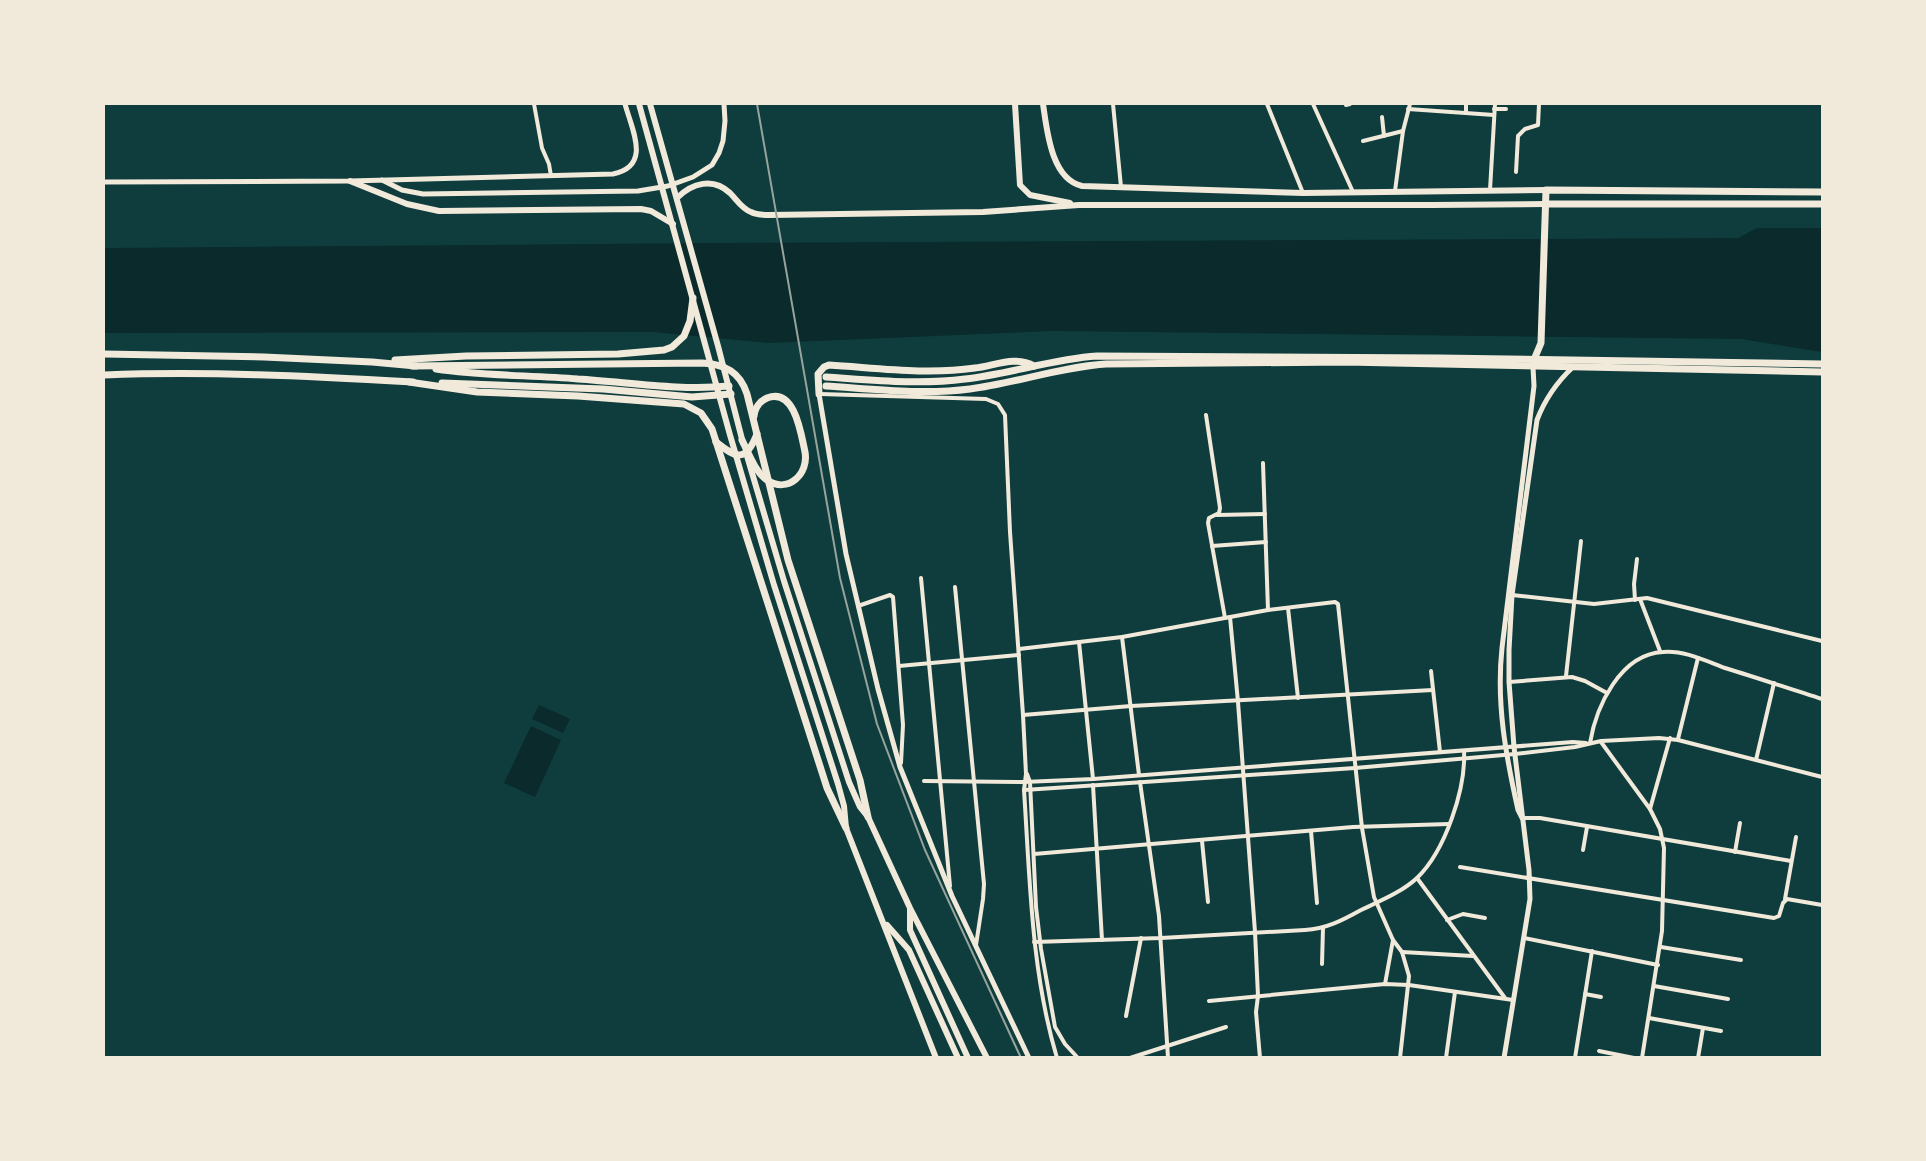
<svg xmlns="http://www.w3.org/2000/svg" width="1926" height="1161" font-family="Cabin,sans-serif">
<rect width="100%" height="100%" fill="#0f3d3e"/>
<!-- water -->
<g fill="#0a2a2b">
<polygon points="1757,228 1822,228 1822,352 1741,339 1053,331 768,343 652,332 104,333 104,248 706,243 1738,238"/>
<polygon points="539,705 570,719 563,733 532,719"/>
<polygon points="531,726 561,740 535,797 504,783"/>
</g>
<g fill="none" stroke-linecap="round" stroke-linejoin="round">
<!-- minor -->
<g stroke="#f1e9da" stroke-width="4">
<polyline points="534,104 542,148 549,164 551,176"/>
<polyline points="1113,104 1121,187"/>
<polyline points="1267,104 1303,193"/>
<polyline points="1313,104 1353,192"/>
<polyline points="1346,105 1350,104"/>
<polyline points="1408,109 1494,115"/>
<polyline points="1494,109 1506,109"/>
<polyline points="1466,113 1466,104"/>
<polyline points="1382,117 1384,136"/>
<polyline points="1363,141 1403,131"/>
<polyline points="1516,172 1518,136 1525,129 1538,125 1539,104"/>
<polyline points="1490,190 1495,104"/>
<polyline points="1395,191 1403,131 1410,104"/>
<path d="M820,394L986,399L998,404L1005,415L1010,532L1023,715L1026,774L1024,790C1030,880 1031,971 1057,1058"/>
<polyline points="1206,415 1220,508 1219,513 1209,518 1208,523 1225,618"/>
<polyline points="1263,463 1268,610"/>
<polyline points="1217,515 1265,514"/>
<polyline points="1212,546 1266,542"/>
<polyline points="921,578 950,886"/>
<polyline points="955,587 984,884 983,899 976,945"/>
<polyline points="1512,595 1594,604 1647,598 1822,641"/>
<polyline points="1640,599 1660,651"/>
<polyline points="1635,600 1634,584 1637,559"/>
<polyline points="858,606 890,595 893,597 903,725 901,763"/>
<polyline points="1288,608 1298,698"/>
<polyline points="1230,617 1238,702 1255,932 1258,996 1256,1012 1260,1058"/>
<polyline points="1122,637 1139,775"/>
<polyline points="1079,642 1093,779"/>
<polyline points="1019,649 1122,637 1268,610 1335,602 1338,604 1362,828 1374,897 1393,940 1402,952 1409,976 1400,1058"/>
<polyline points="899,666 1019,655"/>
<polyline points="1431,671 1440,752"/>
<polyline points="1566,676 1581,541"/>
<polyline points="1509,682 1572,677 1585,681 1607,693"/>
<polyline points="1023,715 1131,706 1433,690"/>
<polyline points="1678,739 1698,658"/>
<polyline points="1601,742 1650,809 1660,829 1664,848 1662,931 1642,1058"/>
<path d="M1590,743C1596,707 1620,654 1663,652C1684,650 1706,661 1725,668C1758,678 1790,689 1822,699"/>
<polyline points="1756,760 1774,683"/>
<polyline points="1027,774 1030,782 1036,907 1041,949 1055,1027 1065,1044 1078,1058"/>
<polyline points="924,781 1024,782 1093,779 1573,742 1586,743"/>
<polyline points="1140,782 1159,916 1168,1058"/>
<polyline points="1093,785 1102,940"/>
<polyline points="1024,790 1355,768 1515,754 1575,747 1601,741 1659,738 1678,740 1822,777"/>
<polyline points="1650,809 1670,738"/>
<polyline points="1522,818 1540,818 1791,861"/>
<polyline points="1311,831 1317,903"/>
<polyline points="1202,841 1208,902"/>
<polyline points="1583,850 1587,827"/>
<polyline points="1735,852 1740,823"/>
<polyline points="1034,854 1353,827 1449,824"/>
<polyline points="1460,867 1774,918 1779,916 1783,903 1787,899 1822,905"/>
<polyline points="1417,878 1505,998"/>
<polyline points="1785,899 1796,837"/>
<polyline points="1447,920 1463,914 1485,918"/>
<polyline points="1524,938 1658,965"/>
<path d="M1034,942L1161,938L1305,930C1326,929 1343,920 1361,910C1380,901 1402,892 1417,878C1445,851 1466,789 1464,751"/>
<polyline points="1661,947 1741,960"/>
<polyline points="1402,952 1473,956"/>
<polyline points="1322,964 1323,928"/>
<polyline points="1385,984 1393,940"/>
<polyline points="1654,986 1728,999"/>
<polyline points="1585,994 1601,997"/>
<polyline points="1209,1001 1385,984 1409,985 1513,1000"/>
<polyline points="1126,1016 1141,938"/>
<polyline points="1649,1018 1721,1031"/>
<polyline points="1599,1051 1634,1058"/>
<polyline points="1130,1058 1226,1027"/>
<polyline points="1446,1058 1455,992"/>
<polyline points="1575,1058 1592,951"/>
<polyline points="1698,1058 1703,1028"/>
</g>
<!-- tertiary -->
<g stroke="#f1e9da" stroke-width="5">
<polyline points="382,180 402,190 423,194 638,191 668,186 693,177 712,165 719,153 723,141 725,121 724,104"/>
<path d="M104,182L350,181L613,174C652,166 632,130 625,104"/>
<polyline points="819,394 846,554 878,689 900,767 952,896 1029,1058"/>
<path d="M1522,818L1518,810C1506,756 1496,704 1502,648L1534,386L1533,367"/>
<path d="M1504,1058L1530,899L1529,870L1514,747L1509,682V650L1512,595L1537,420C1545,399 1557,382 1573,367"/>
</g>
<!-- secondary -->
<g stroke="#f1e9da" stroke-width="6">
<polyline points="639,104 730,435 774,585 838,784 844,806 846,828 936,1058"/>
<polyline points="650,104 718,346 743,443"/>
<polyline points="1015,104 1020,185 1030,195 1070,203"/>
<path d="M1043,104C1047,130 1051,179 1082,186L1303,193L1546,190"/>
<polyline points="350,181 407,204 439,211 641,209 651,211 673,224"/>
<path d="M677,198C692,183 713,177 730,193C737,200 742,209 751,212C757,215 763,215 769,215L983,212L1079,205H1432L1545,204"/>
<polyline points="747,456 784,581 849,782 860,807 868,817 910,908 987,1058"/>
<polyline points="910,909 910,930 968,1058"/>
<polyline points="887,925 909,950 958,1058"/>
</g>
<!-- primary -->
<g stroke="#f1e9da" stroke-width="7">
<polyline points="1545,204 1822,204"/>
<polyline points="104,354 264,357 372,362 416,366"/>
<polyline points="395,360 466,356 618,354 664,350 672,347 684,336 690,321 693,298"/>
<polyline points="1533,362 1541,343 1546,190 1822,192"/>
<path d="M412,366L702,363C725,364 740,372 747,394L788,560L860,780L868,817"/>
<path d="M436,369C483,376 530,375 578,379C628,382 679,391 729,386"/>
<path d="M104,375C207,371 309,376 413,382"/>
<path d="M826,377C872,380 919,385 965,379C1010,374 1052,359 1097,356L1439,358L1822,364"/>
<polyline points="409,382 477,392 578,396 684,404 701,413 712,429 827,788 846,828"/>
<polyline points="442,383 603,389 692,397 731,394"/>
<path d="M826,386C873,389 922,395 970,389C1016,383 1060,367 1106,364L1346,362L1822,372"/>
<path d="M819,394L818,374L824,367L829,365C878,368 926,375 975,368C994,366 1016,355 1034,366"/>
<path d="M742,440C748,452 755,472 767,480C788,494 809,474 805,452C801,434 795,387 767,398C760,401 755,408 754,416"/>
<path d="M716,442C737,459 746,462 757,434"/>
</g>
<!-- rail -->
<polyline stroke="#97a49c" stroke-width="2" points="757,104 840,578 877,724 925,850 1021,1058"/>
</g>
<!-- border -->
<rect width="1926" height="1161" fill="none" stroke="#f1e9da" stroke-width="210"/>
</svg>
